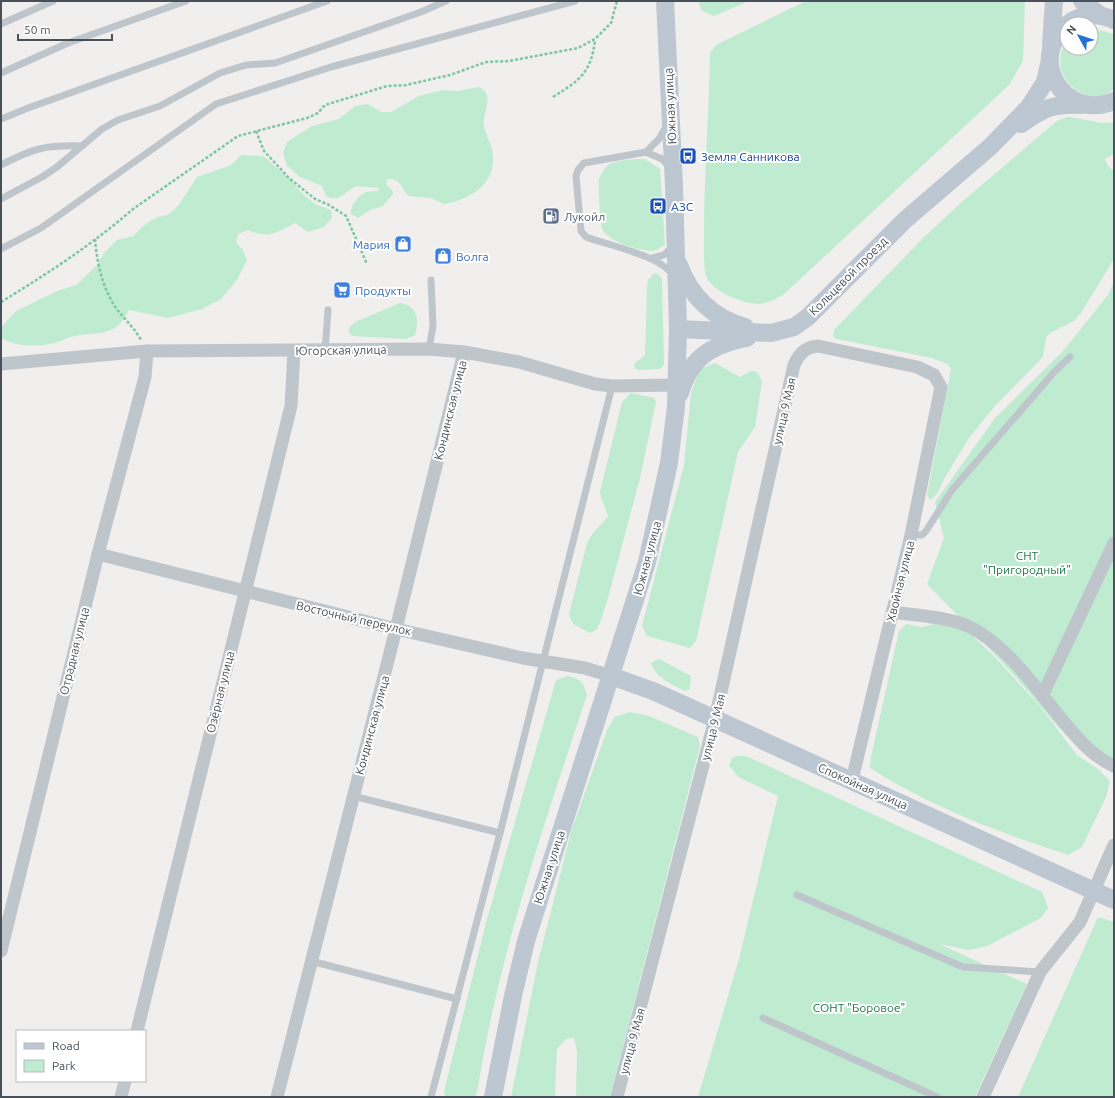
<svg xmlns="http://www.w3.org/2000/svg" width="1115" height="1098" font-family="Ubuntu,sans-serif">
<rect width="100%" height="100%" fill="#f1eeee"/>
<!-- green -->
<g fill="#bfecd0">
<polygon points="698,1 749,1 714,16 702,11"/>
<path d="M806,1H1025L1023,61L1009,85L783,295C775,299 767,304 758,304C742,303 715,293 707,278C703,270 704,246 704,236C704,175 709,114 710,53L716,45Z"/>
<path d="M1091,28L1114,34V89C1085,112 1044,73 1067,40V48H1091Z"/>
<path d="M479,87C496,95 482,112 484,126C486,136 492,145 493,155C496,184 469,200 444,204L431,198L408,196C402,188 400,178 388,179L386,184L393,191V194L383,206L370,210L358,218L351,214C350,206 358,195 366,192C371,191 375,192 379,190V188L356,186L338,198H330L326,196L322,186L300,177L287,166L283,153L287,142L312,126L339,119L355,106L368,104L381,112H391L419,96L443,90L458,91Z"/>
<path d="M1067,117C1083,117 1098,126 1114,122V156L1112,155L1105,159L1108,166L1114,171V259L1081,313L1074,321L1050,333L1046,338L1043,357L994,407L969,438L944,479L938,493L930,500L927,495L951,369L947,364L932,358L837,339L833,337L834,330L923,238L964,200L1057,121Z"/>
<path d="M241,155L263,156L289,178L302,193L315,204L331,210L332,218L324,227L308,232L295,223C277,233 268,239 248,230L238,234L236,243L243,250L247,260L237,280L221,299L202,309L168,318L129,310C125,317 120,326 111,330C100,335 87,333 75,336C68,337 61,341 55,343C36,347 17,347 1,338V327L16,311L57,291L76,285L97,265L104,253L117,240L133,236L144,225L157,217L168,215L178,206L197,177L231,165Z"/>
<path d="M637,159H645L660,169L665,245C660,247 657,251 651,251C638,250 607,242 602,228C600,222 598,185 599,179C601,174 605,167 610,164C617,160 628,160 637,159Z"/>
<polygon points="654,273 658,274 662,279 664,365 660,369 638,370 635,368 634,364 645,355 647,288 648,280"/>
<path d="M1114,282V773C1079,758 1044,709 1019,681C989,647 958,616 927,584L944,538L935,502L995,418L1063,351L1108,295Z"/>
<path d="M400,303C418,306 419,320 415,335L406,339L353,336L349,333V328L355,322Z"/>
<polygon points="715,363 740,377 751,371 757,372 762,381 755,427 738,452 696,641 690,648 647,636 642,626 684,465 691,393 700,369"/>
<path d="M631,393L654,398L656,402L640,478L608,598L600,623L596,630L590,633L573,624L569,614L587,543L593,533L608,517C606,508 601,501 600,492L622,402Z"/>
<path d="M906,624L922,627L934,624L952,625L968,632L991,653L1038,704L1077,755L1098,769L1110,781L1106,797L1082,847L1068,855C1000,833 931,807 870,768L871,757L899,631Z"/>
<path d="M659,659L691,676L690,689L685,691C671,684 656,678 651,663Z"/>
<path d="M568,676C581,679 584,683 587,695C544,825 498,957 477,1093L474,1097H445L444,1091L487,919L556,680Z"/>
<polygon points="630,712 649,716 698,737 700,746 610,1097 576,1097 577,1052 574,1038 566,1039 557,1049 555,1097 511,1097 538,962 571,832 607,730 615,717"/>
<polygon points="738,756 746,756 1042,892 1048,908 1041,918 987,946 969,950 939,944 1027,984 975,1097 698,1097 739,959 778,796 738,777 729,765 733,757"/>
<polygon points="1098,917 1114,922 1114,1097 1018,1097"/>
</g>
<g fill="none" stroke-linecap="round" stroke-linejoin="round">
<!-- path -->
<g stroke="#7ac7a1" stroke-width="2.5" stroke-dasharray="3 2" stroke-linecap="butt">
<path d="M553,97C580,80 591,73 595,40"/>
<polyline points="256,131 264,151 289,178 315,199 329,205 346,216 367,264"/>
<path d="M95,239C97,263 102,287 116,308C124,319 134,327 141,340"/>
<path d="M1,302C47,274 93,244 133,209L238,136L307,118L318,113L325,105L387,86L406,85L450,75L486,62L509,61L578,48L595,39L611,23L617,1"/>
</g>
<!-- lane -->
<g stroke="#bec6cc" stroke-width="7">
<polyline points="1,24 53,1"/>
<polyline points="1,73 68,43 186,1"/>
<polyline points="1,119 28,108 327,1"/>
<path d="M667,125L659,139L646,152L584,163L578,170L576,176L581,231L586,237C607,245 663,256 673,276"/>
<polyline points="646,152 662,159 670,167"/>
<path d="M1,165C34,148 45,145 82,146"/>
<polyline points="1,199 42,177 57,167 102,129 118,120 160,106 220,73 246,65 275,63 421,12 446,1"/>
<polyline points="1,249 41,228 216,104 331,67 575,1"/>
<polyline points="652,258 664,255 673,246"/>
<polyline points="429,349 433,326 431,280"/>
<polyline points="325,351 328,310"/>
<polyline points="911,535 922,535 926,531 952,490 1055,371 1070,357"/>
<polyline points="353,796 500,833"/>
<polyline points="797,895 963,967 1040,972"/>
<polyline points="311,961 457,999"/>
<polyline points="763,1018 937,1097"/>
<polyline points="431,1097 500,833 612,386"/>
</g>
<!-- street -->
<g stroke="#bec6cc" stroke-width="13">
<polyline points="1,364 147,351 429,349 464,352 519,362 595,384 612,386 677,385"/>
<polyline points="98,554 396,629 523,658 585,668 611,676"/>
<path d="M892,612C915,615 949,617 970,627C1009,647 1036,689 1064,722C1079,740 1092,756 1114,766"/>
<polyline points="1042,696 1114,543"/>
<polyline points="1,951 98,554 145,377 147,351"/>
<polyline points="137,1031 291,406 294,351"/>
<polyline points="121,1097 125,1081"/>
<polyline points="277,1097 396,629 464,352"/>
<path d="M617,1097L715,719L794,365C799,354 805,347 818,346L917,367L934,375L941,387L911,535L852,780"/>
<polyline points="983,1097 1040,972 1080,922 1114,845"/>
</g>
<!-- secondary -->
<g stroke="#bdc7d1" stroke-width="18">
<polyline points="1082,1 1100,15"/>
<path d="M1068,24C1081,13 1099,13 1114,20"/>
<path d="M1067,25C1026,59 1065,122 1114,101"/>
<polyline points="1051,44 1054,1"/>
<path d="M1021,124C1044,108 1054,103 1082,105"/>
<path d="M679,265C690,296 714,319 745,327"/>
<polyline points="678,329 771,333 794,327 808,317 905,220 990,147 1029,107 1045,82 1050,60"/>
<path d="M680,393C691,357 711,345 747,338"/>
<polyline points="611,676 653,691 715,719 1114,900"/>
<polyline points="493,1097 513,996 526,941 647,562 669,463 676,407 678,329 674,185 665,1"/>
</g>
</g>
<!-- icons -->
<defs>
<g id="bus-square" transform="scale(0.9)"><rect x="-9" y="-9" width="18" height="18" rx="4" fill="#1a4fb4" stroke="#fff"/><path d="M-5-6H5V4H4V6H2V4H-2V6H-4V4H-5ZM-3.5-4V0h7V-4ZM-3.5 1.2v1.5H-2V1.2ZM2 1.2v1.5H3.5V1.2Z" fill="#fff"/></g>
<g id="fuel-square" transform="scale(0.9)"><rect x="-9" y="-9" width="18" height="18" rx="4" fill="#5c6f8a" stroke="#fff"/><path d="M-5.5-6h7V0h2V4h1.3V-2.5L3-4.5l.8-.8L6-3V5H2.5V1h-1V6h-7ZM-4.2-4.7v3.2H.2V-4.7Z" fill="#fff"/></g>
<g id="shop-square" transform="scale(0.9)"><rect x="-9" y="-9" width="18" height="18" rx="4" fill="#3f7fe0" stroke="#fff"/><path d="M-5-2.5h2.3a2.7 3.5 0 0 1 5.4 0H5L5.5 6h-11ZM-1.5-2.5h3a1.5 2.3 0 0 0-3 0Z" fill="#fff"/></g>
<g id="supermarket-square" transform="scale(0.9)"><rect x="-9" y="-9" width="18" height="18" rx="4" fill="#3f7fe0" stroke="#fff"/><path d="M-6-5.5h2.5l.6 2H6L4.5 2H-2.5L-4.4-4H-6ZM-1.5 3.2a1.3 1.3 0 1 0 .1 0ZM3 3.2a1.3 1.3 0 1 0 .1 0Z" fill="#fff"/></g>
</defs>
<g fill-rule="evenodd">
<use href="#bus-square" x="688" y="156"/>
<use href="#bus-square" x="658" y="206"/>
<use href="#fuel-square" x="551" y="216"/>
<use href="#shop-square" x="403" y="244"/>
<use href="#shop-square" x="443" y="256"/>
<use href="#supermarket-square" x="342" y="290"/>
</g>
<g text-anchor="middle" dominant-baseline="central" stroke-width="4" stroke-linejoin="round" paint-order="stroke">
<!-- street labels -->
<g font-size="12" fill="#48515a" stroke="#fff">
<text transform="translate(670 106) rotate(-93)">Южная улица</text>
<text transform="translate(848 276) rotate(-45)">Кольцевой проезд</text>
<text transform="translate(341 350) rotate(-1)">Югорская улица</text>
<text transform="translate(450 410) rotate(-76)">Кондинская улица</text>
<text transform="translate(784 411) rotate(-77)">улица 9 Мая</text>
<text transform="translate(647 558) rotate(-75)">Южная улица</text>
<text transform="translate(900 581) rotate(-76)">Хвойная улица</text>
<text transform="translate(354 618) rotate(13)">Восточный переулок</text>
<text transform="translate(74 651) rotate(-76)">Отрадная улица</text>
<text transform="translate(220 692) rotate(-76)">Озёрная улица</text>
<text transform="translate(372 725) rotate(-75)">Кондинская улица</text>
<text transform="translate(713 727) rotate(-76)">улица 9 Мая</text>
<text transform="translate(863 786) rotate(24)">Спокойная улица</text>
<text transform="translate(549 867) rotate(-72)">Южная улица</text>
<text transform="translate(632 1041) rotate(-75)">улица 9 Мая</text>
</g>
<!-- transit labels -->
<g font-size="12" fill="#164399" stroke="#fff" text-anchor="start">
<text x="701" y="156">Земля Санникова</text>
<text x="671" y="206">АЗС</text>
</g>
<!-- service labels -->
<g font-size="12" fill="#4e5e75" stroke="#fff" text-anchor="start">
<text x="564" y="216">Лукойл</text>
</g>
<!-- shop labels -->
<g font-size="12" fill="#366cbe" stroke="#fff" text-anchor="start">
<text x="390" y="244" text-anchor="end">Мария</text>
<text x="456" y="256">Волга</text>
<text x="355" y="290">Продукты</text>
</g>
<!-- park labels -->
<g font-size="12" fill="#1d774a" stroke="#fff">
<text x="1027" y="555">СНТ<tspan x="1027" dy="14">"Пригородный"</tspan></text>
<text x="859" y="1007">СОНТ "Боровое"</text>
</g>
</g>
<!-- border -->
<rect width="1115" height="1098" fill="none" stroke="#48515a" stroke-width="4"/>
<!-- legend -->
<rect x="16" y="1030" width="130" height="52" fill="#ffffff" stroke="#b6b9bd"/>
<rect x="24" y="1043" width="20" height="6" fill="#bdc7d1" stroke="#b6b9bd"/>
<text x="52" y="1050" font-size="12" fill="#48515a">Road</text>
<rect x="24" y="1060" width="20" height="12" fill="#bfecd0" stroke="#b6b9bd"/>
<text x="52" y="1070" font-size="12" fill="#48515a">Park</text>
<!-- north arrow -->
<g transform="translate(1079 36) rotate(309)"><circle r="19" fill="#ffffff" stroke="#b6b9bd"/>
<path d="M0-3L7 15L0 10L-7 15Z" fill="#2571d4"/>
<text y="-6" font-size="11" font-weight="bold" text-anchor="middle" fill="#48515a">N</text>
</g>
<!-- scale -->
<path d="M18 34v6h94v-6" fill="none" stroke="#48515a" stroke-width="2"/>
<text x="24" y="34" font-size="12" fill="#48515a" stroke="#ffffff" stroke-width="3" paint-order="stroke">50 m</text>
</svg>
